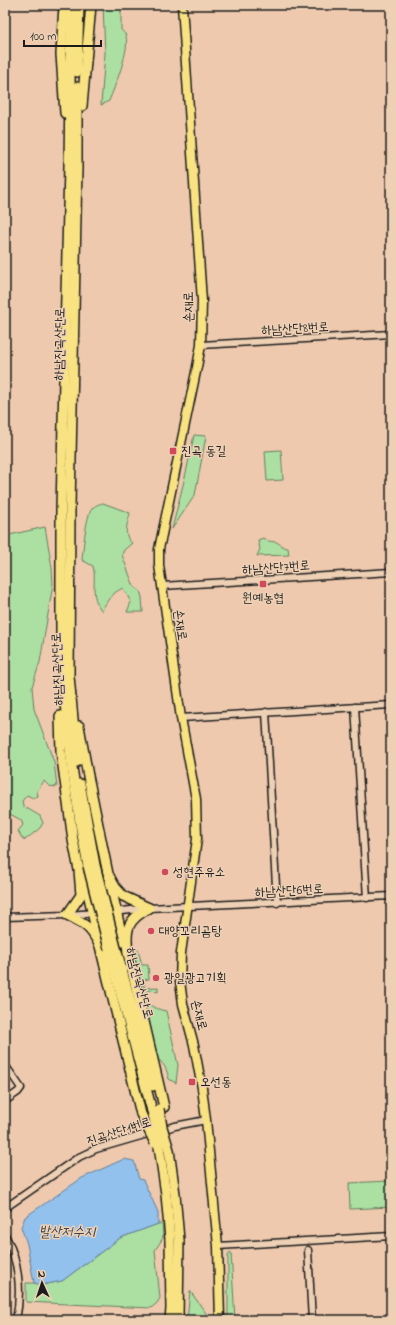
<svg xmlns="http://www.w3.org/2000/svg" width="396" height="1325" font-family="'Indie Flower','Poor Story',sans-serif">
<rect width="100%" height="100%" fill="#eec9ae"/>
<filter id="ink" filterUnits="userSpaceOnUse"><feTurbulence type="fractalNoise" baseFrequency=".025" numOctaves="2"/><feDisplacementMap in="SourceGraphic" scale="8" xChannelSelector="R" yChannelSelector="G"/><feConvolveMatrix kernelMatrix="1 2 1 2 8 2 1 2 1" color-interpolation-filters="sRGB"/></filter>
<g filter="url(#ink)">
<!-- green -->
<g fill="#ace0a2" stroke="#647e5f">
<path d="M103,5H121V30C121,30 125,33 125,34C132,46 114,88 109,101L101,105L105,53Z"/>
<polygon points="194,435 206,436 195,495 172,529 186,473"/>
<polygon points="281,450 283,480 267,481 265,451"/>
<path d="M103,503L130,513C128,523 122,535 132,543L124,550L122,555L134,587L140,591L142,597L143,612H127L131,602L123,588C113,592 106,601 102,611C89,595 97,583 93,566L82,560C83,550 86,515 92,509C95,505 99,504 103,503Z"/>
<polygon points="45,527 52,568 53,584 40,662 32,687 34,709 54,762 57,787 49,786 44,781 37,791 38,796 33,798 27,795 22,801 23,806 40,816 43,823 40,828 25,840 22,838 18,831 23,825 21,820 8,813 5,816 5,536"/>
<path d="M263,538C268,542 270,541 276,542C281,544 283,548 288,548L289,555L257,556L260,549L258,540Z"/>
<path d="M133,946L138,950L142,965H148L149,979L144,980V988L158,987V992L152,990L147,991C140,1004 156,1009 166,1011L178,1065L176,1083L169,1079C167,1069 164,1064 156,1057L142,1001L137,971L131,950Z"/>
<polygon points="388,1181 390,1207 350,1209 349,1183"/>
<polygon points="158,1224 162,1224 163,1238 155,1250 160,1298 157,1303 151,1308 26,1302 26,1283 34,1283 42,1285 62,1281 120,1238"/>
<polygon points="231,1252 235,1320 228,1320 228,1257 229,1253"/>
<polygon points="190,1291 208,1316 208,1320 187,1320"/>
</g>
<!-- water -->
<polygon fill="#92c1ed" stroke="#637f99" points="124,1159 134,1161 139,1179 143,1180 158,1212 158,1224 120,1238 62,1281 42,1285 34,1283 27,1244 21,1227 25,1217 82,1178"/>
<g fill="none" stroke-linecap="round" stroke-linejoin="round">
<!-- minor casing -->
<g stroke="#1c1c1c" stroke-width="9">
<g id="minor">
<polyline points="201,345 391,334"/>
<polyline points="162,586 391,572"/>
<polyline points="355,707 367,898"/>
<polyline points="266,712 277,903"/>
<polyline points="181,718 391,705"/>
<polyline points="113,912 149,908 391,896"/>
<polyline points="5,917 67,915 96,913"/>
<polyline points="5,1065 21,1088 18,1092 5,1101"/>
<polyline points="5,1208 79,1157 96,1149 175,1126 206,1120"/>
<path d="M5,1235C19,1260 22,1292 16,1320"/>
<polyline points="218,1246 391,1236"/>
<polyline points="308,1250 312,1320"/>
</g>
</g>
<!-- major casing -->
<g stroke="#1c1c1c" stroke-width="11">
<polyline id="major" points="182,5 202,301 201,345 197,367 159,549 159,565 181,718 196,799 197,839 181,953 180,981 183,1004 194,1045 202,1088 206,1120 218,1246 220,1320"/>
</g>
<!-- highway casing -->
<g stroke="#1c1c1c" stroke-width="12">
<g id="highway">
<polyline points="64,5 61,54 65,113"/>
<polyline points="71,5 69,166 61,510 61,655 67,725 72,767 81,829 88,866"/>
<polyline points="77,72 79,5"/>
<polyline points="77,87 77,167 70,506 69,676 77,762"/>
<polyline points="82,106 91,5"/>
<path d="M60,716L61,751L73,840L79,870L81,895L67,915C85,924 91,927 100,946L141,1114"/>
<polyline points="79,726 88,776 108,874 115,887 123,896 149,908"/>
<polyline points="80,784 95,865"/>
<polyline points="82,878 89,897 98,939"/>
<polyline points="110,882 123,942"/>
<path d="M149,908C127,920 125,929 128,953L164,1107"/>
<polyline points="116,948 153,1086"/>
<polyline points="109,949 152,1111"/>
<polyline points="170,1320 171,1309 170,1239"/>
<polyline points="178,1320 179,1240"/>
</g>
</g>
<!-- minor -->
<use href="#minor" stroke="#eed0b4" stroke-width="6"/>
<!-- major -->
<use href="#major" stroke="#f8e281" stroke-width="8"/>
<!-- highway -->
<use href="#highway" stroke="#f8e281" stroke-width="9"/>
<!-- highway-bridge casing -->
<g stroke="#1c1c1c" stroke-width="12" stroke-linecap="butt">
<g id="highway-bridge">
<polyline points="95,865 116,948"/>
<polyline points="88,866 109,949"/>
<polyline points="159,1109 162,1127 169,1150 175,1194 179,1240"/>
<polyline points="152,1111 156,1126 166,1194 170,1239"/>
<polyline points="141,1114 155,1143"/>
</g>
</g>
<!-- highway-bridge -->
<use href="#highway-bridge" stroke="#f8e281" stroke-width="9"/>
</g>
</g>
<!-- markers -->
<g fill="#d1495b" stroke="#eed0b4" stroke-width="1.5">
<rect x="169" y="447" width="8" height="8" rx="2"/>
<rect x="259" y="580" width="8" height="8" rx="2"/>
<circle cx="165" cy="872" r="4"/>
<circle cx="151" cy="931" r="4"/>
<circle cx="156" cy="978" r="4"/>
<rect x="188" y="1078" width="8" height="8" rx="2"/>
</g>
<g text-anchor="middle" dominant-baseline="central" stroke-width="3" stroke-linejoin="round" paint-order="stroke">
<!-- street labels -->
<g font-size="13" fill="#1c1c1c" stroke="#eed0b4">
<text transform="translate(189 307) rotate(-91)">손재로</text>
<text transform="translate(295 329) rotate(-3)">하남산단8번로</text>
<text transform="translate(60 344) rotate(-89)">하남진곡산단로</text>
<text transform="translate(276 568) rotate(-4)">하남산단7번로</text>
<text transform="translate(180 625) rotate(82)">손재로</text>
<text transform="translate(58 669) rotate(-92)">하남진곡산단로</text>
<text transform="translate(289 891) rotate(-3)">하남산단6번로</text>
<text transform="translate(139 983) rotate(75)">하남진곡산단로</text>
<text transform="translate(199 1015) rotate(76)">손재로</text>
<text transform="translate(119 1132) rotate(-18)">진곡산단1번로</text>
</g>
<!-- poi labels -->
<g font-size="13" fill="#1c1c1c" stroke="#eed0b4" text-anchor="start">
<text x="181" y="451">진곡 동길</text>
<text x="263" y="598" text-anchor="middle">원예농협</text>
<text x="173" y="872">성현주유소</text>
<text x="159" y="931">대양꼬리곰탕</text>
<text x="164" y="978">광일광고기획</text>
<text x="200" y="1082">오선동</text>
</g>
<!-- water labels -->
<g font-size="14" font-style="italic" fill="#3a4550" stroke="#eed0b4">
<text x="67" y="1232">발산저수지</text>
</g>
</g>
<!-- margin -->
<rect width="396" height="1325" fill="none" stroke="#eed0b4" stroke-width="20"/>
<rect x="10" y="10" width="376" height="1305" fill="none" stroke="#1c1c1c" stroke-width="1.5" filter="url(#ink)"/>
<!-- north arrow -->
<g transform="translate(42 1283) rotate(357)" stroke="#eed0b4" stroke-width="3" paint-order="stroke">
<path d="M0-3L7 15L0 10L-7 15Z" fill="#1c1c1c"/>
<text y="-6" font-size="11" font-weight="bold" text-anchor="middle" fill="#1c1c1c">N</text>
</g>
<!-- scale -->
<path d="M24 40v6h77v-6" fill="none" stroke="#1c1c1c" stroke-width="2"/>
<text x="30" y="40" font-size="12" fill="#1c1c1c" stroke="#eed0b4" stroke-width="3" paint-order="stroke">100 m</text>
</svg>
